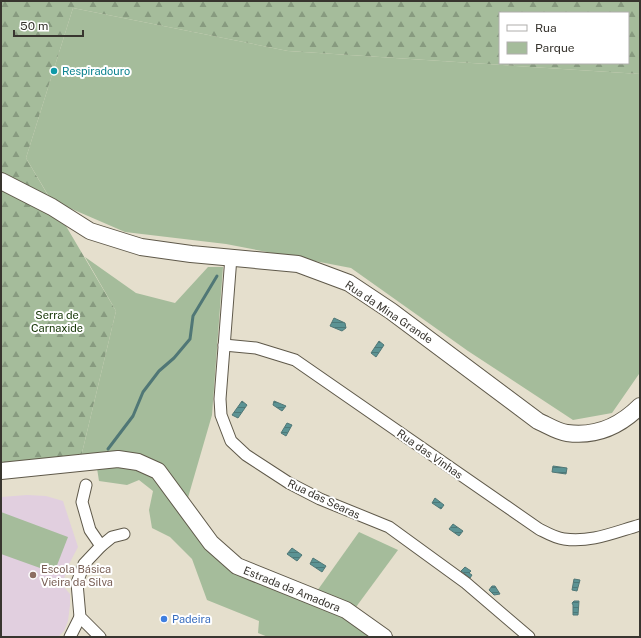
<svg xmlns="http://www.w3.org/2000/svg" width="641" height="638" font-family="'Public Sans',sans-serif">
<defs>
<pattern id="forest-firs" width="22" height="20" patternUnits="userSpaceOnUse"><rect width="22" height="20" fill="#a5bc9b"/><path d="M5 1l3.5 6h-7zM16 11l3.5 6h-7z" fill="#879a7f"/></pattern>
<pattern id="water-rules" width="6" height="5" patternUnits="userSpaceOnUse"><rect width="6" height="5" fill="#5b9394"/><path d="M0 2.5h6" fill="none" stroke="#4c7979"/></pattern>
</defs>
<rect width="100%" height="100%" fill="#e5dfcd"/>
<!-- education -->
<polygon fill="#e1cfdf" points="27,495 46,496 63,501 78,547 68,566 62,585 70,594 70,605 68,621 64,631 58,637 1,637 1,497"/>
<!-- green -->
<g fill="#a5bc9b">
<polygon points="73,8 288,51 640,74 640,353 639,374 612,413 573,420 468,351 351,268 226,244 125,232 51,200 26,158"/>
<polygon points="85,257 136,293 175,303 208,267 223,267 212,415 185,508 211,543 343,613 375,637 268,637 258,633 259,621 207,600 192,559 170,537 152,528 149,510 153,491 139,480 127,485 99,481 96,462 81,457 116,311"/>
<polygon points="1,512 68,537 54,573 1,554"/>
<polygon points="359,532 398,550 356,607 317,591"/>
</g>
<!-- forest -->
<path fill="url(#forest-firs)" fill-rule="evenodd" d="M1,1H640V74L288,51L73,8L26,158L116,311L81,457L1,465ZM500,13H628V63H500Z"/>
<!-- water -->
<g fill="url(#water-rules)" stroke="#507776">
<polygon points="334,318 345,323 346,328 342,331 330,326"/>
<polygon points="379,341 384,345 376,357 371,353"/>
<polygon points="242,401 247,405 238,418 232,415"/>
<polygon points="274,401 286,406 282,411 273,405"/>
<polygon points="287,423 292,425 286,436 281,433"/>
<polygon points="553,466 567,468 566,474 552,472"/>
<polygon points="435,498 444,505 441,509 432,503"/>
<polygon points="453,524 463,531 459,536 449,529"/>
<polygon points="292,548 302,555 297,561 287,554"/>
<polygon points="313,558 326,566 322,572 310,564"/>
<polygon points="465,567 471,571 469,573 472,575 470,578 461,571"/>
<polygon points="574,579 580,580 577,591 572,590"/>
<polygon points="492,586 495,586 500,594 494,595 489,590"/>
<polygon points="574,601 579,601 578,615 573,615 573,605 572,603"/>
</g>
<g fill="none" stroke-linecap="round" stroke-linejoin="round">
<!-- stream -->
<polyline stroke="#507776" stroke-width="3" points="108,449 133,416 143,392 159,371 174,358 190,339 193,316 217,276"/>
<!-- street casing -->
<g stroke="#5f594a" stroke-width="13">
<g id="street">
<polyline points="231,257 220,399 221,415 231,441 246,455 289,483 320,499 389,527 466,583 529,637"/>
<path d="M224,345L256,348L295,360L539,529C547,533 555,538 564,539C591,543 615,532 640,525"/>
<polyline points="86,485 82,502 90,530 101,546"/>
<polyline points="70,637 80,617"/>
<polyline points="100,637 80,617 77,583 84,564 101,546 112,537 124,534"/>
</g>
</g>
<!-- secondary casing -->
<g stroke="#5f594a" stroke-width="18">
<g id="secondary">
<path d="M1,181L52,207L90,231L141,247L191,254L298,264L349,283L391,311L538,421C547,425 558,432 567,433C596,437 620,426 640,406"/>
<polyline points="1,471 118,459 138,462 158,471 211,543 237,566 346,610 384,637"/>
</g>
</g>
<!-- street -->
<use href="#street" stroke="#fff" stroke-width="11"/>
<!-- secondary -->
<use href="#secondary" stroke="#fff" stroke-width="16"/>
</g>
<!-- markers -->
<circle fill="#0f9aa8" stroke="#fff" stroke-width="1.5" cx="54" cy="71" r="4"/>
<circle fill="#8d6e63" stroke="#fff" stroke-width="1.5" cx="33" cy="575" r="4"/>
<circle fill="#3f7fe0" stroke="#fff" stroke-width="1.5" cx="164" cy="619" r="4"/>
<g text-anchor="middle" dominant-baseline="central" stroke-width="4" stroke-linejoin="round" paint-order="stroke">
<!-- culture labels -->
<g font-size="11" fill="#0d838f" stroke="#fff" text-anchor="start">
<text x="62" y="71">Respiradouro</text>
</g>
<!-- street labels -->
<g font-size="11" fill="#38352f" stroke="#fff">
<text transform="translate(389 312) rotate(34)">Rua da Mina Grande</text>
<text transform="translate(430 454) rotate(35)">Rua das Vinhas</text>
<text transform="translate(324 499) rotate(25)">Rua das Searas</text>
<text transform="translate(292 589) rotate(22)">Estrada da Amadora</text>
</g>
<!-- park labels -->
<g font-size="11" fill="#113200" stroke="#fff">
<text x="57" y="315">Serra de<tspan x="57" dy="13">Carnaxide</tspan></text>
</g>
<!-- education labels -->
<g font-size="11" fill="#785e54" stroke="#fff" text-anchor="start">
<text x="41" y="569">Escola Básica<tspan x="41" dy="13">Vieira da Silva</tspan></text>
</g>
<!-- shop labels -->
<g font-size="11" fill="#366cbe" stroke="#fff" text-anchor="start">
<text x="172" y="619">Padeira</text>
</g>
</g>
<!-- border -->
<rect width="641" height="638" fill="none" stroke="#38352f" stroke-width="4"/>
<!-- legend -->
<rect x="499" y="12" width="130" height="52" fill="#ffffff" stroke="#afaeac"/>
<rect x="507" y="25" width="20" height="6" fill="#ffffff" stroke="#afaeac"/>
<text x="535" y="32" font-size="12" fill="#38352f">Rua</text>
<rect x="507" y="42" width="20" height="12" fill="#a5bc9b" stroke="#afaeac"/>
<text x="535" y="52" font-size="12" fill="#38352f">Parque</text>
<!-- scale -->
<path d="M14 30v6h69v-6" fill="none" stroke="#38352f" stroke-width="2"/>
<text x="20" y="30" font-size="12" fill="#38352f" stroke="#ffffff" stroke-width="3" paint-order="stroke">50 m</text>
</svg>
